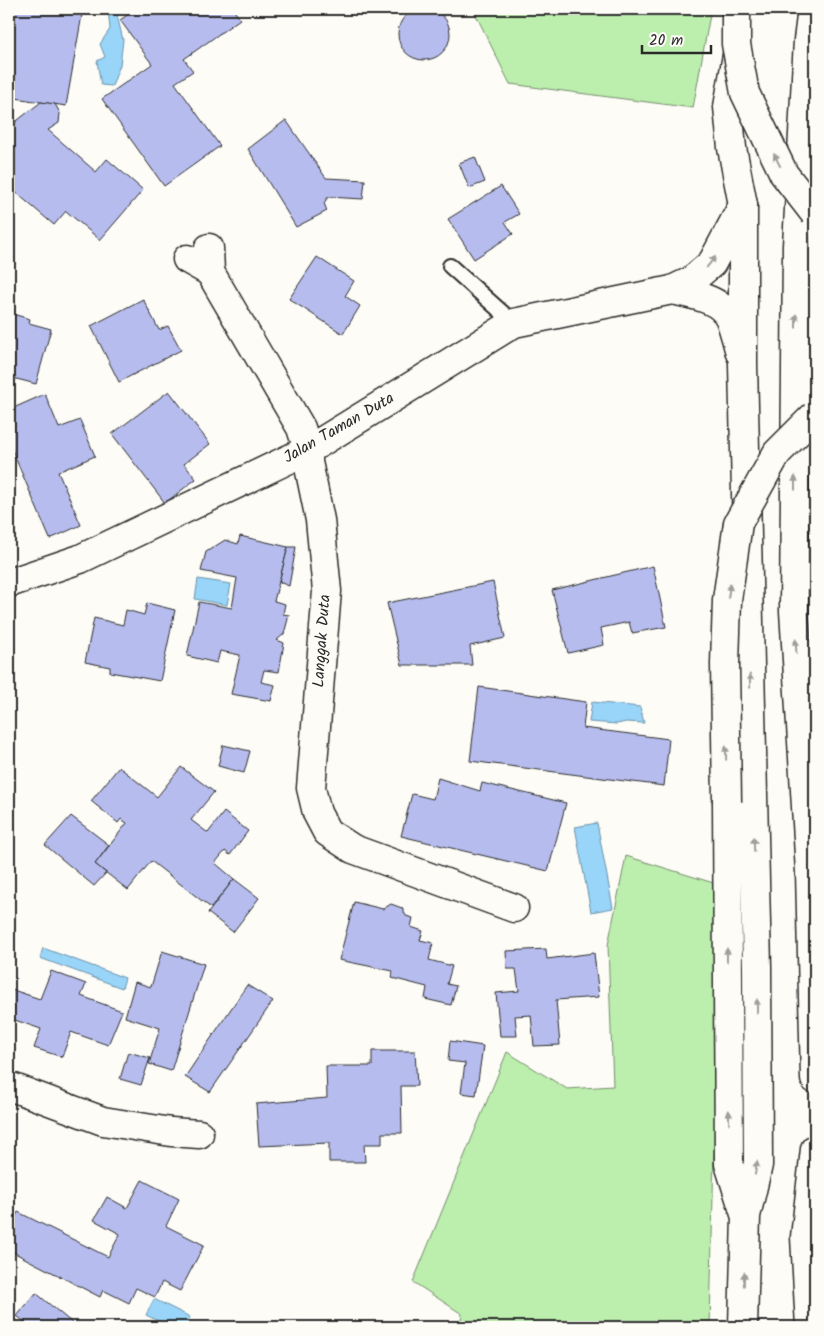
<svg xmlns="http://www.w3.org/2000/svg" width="824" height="1336" font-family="Kalam,sans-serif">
<rect width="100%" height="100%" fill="#fdfcf7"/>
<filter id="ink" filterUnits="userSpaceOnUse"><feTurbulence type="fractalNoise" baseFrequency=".02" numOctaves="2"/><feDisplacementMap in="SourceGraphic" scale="10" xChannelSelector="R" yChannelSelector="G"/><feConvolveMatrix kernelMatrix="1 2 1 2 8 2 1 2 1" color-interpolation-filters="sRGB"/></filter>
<g filter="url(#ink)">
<!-- green -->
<g fill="#bceead" stroke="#748c6c">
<polygon points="473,9 711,9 693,108 510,84"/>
<polygon points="626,856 720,885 710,1327 460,1327 462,1314 413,1282 507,1052 567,1089 613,1086 608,945"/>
</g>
<!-- water -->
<g fill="#98d5f9" stroke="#6c91a7">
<polygon points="108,9 124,9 117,15 123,40 120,65 112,86 101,85 97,61 105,57 100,44 110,29"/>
<polygon points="198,579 231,584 227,605 195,599"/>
<polygon points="592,702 640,707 644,723 626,722 617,724 589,722"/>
<polygon points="597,823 613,908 591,912 575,827"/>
<polygon points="43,948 125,978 122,988 40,958"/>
<polygon points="154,1299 190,1317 185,1327 170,1327 146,1315"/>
</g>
<!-- building -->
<g fill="#b6bdee" stroke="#2b2b2b">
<circle cx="424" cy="34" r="26"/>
<polygon points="14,9 83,9 66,106 9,97 9,37"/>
<polygon points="136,9 233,9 240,19 184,59 193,71 175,83 220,146 164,186 102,99 152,64 120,20"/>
<polygon points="41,102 55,104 60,113 59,123 48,130 96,172 107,159 143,190 100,240 66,211 54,225 13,190 9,195 9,127"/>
<polygon points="286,120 326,178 365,180 363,199 328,197 324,203 327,211 296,227 248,149"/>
<polygon points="475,157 485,182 469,188 459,163"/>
<polygon points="501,186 519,214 505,222 513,234 474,259 448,219"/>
<polygon points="317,257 354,281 345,296 360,306 343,334 289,299"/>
<polygon points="143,299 159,330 168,326 181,350 119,382 91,326"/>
<polygon points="9,313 30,319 29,323 51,329 36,384 9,377"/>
<polygon points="169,391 210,444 184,464 196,479 165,503 112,434"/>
<polygon points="45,394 59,428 80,420 95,456 58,472 81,525 50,539 9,443 9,410"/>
<polygon points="240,536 288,547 274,601 285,604 283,614 289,615 284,634 277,640 284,643 279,672 264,670 261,682 275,685 271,701 231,694 240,655 220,651 217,663 187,656 199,602 232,608 237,578 201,571 206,552 225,540 238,544"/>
<polygon points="288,547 296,547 289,586 279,582"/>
<polygon points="653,566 666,627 632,633 629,622 601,628 604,645 568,653 552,590"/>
<polygon points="493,582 505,638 470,646 472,665 402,665 387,603"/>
<polygon points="147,603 175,610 160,681 110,672 110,667 85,662 94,618 123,625 126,610 144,615"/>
<polygon points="479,687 586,702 583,728 669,739 664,786 470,761"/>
<polygon points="223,745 250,751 244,773 218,766"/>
<polygon points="119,767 157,797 181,767 214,792 191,820 208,833 224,812 248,831 230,855 225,851 215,863 234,879 211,908 151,861 128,890 95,864 127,823 121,819 118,823 91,801"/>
<polygon points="438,778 480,791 482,783 566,803 548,871 401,836 412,794 433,799"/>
<polygon points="71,816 109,845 95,864 106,873 94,886 45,845"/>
<polygon points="234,879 259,898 233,932 208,913"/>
<polygon points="354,902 383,909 391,904 402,908 406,916 413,918 411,927 423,931 420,940 433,943 429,960 452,966 447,984 456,986 451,1005 425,999 427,987 392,978 393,971 339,960"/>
<polygon points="546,949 547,959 594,953 599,997 556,1000 560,1045 534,1046 531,1015 515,1016 517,1036 500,1036 496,993 519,991 516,969 507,969 506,951"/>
<polygon points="162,951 204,964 171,1071 149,1064 160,1028 125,1017 135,982 151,987"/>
<polygon points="51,971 86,984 81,996 122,1011 108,1045 71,1032 62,1057 34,1048 41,1029 9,1018 9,994 10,989 40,999"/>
<polygon points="247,985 273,1001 210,1092 185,1077"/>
<polygon points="450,1041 483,1046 476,1095 461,1093 465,1063 448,1061"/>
<polygon points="372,1051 415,1051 417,1086 401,1086 402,1133 382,1133 382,1144 364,1144 365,1162 329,1162 329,1143 259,1146 256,1104 327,1098 326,1066 372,1066"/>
<polygon points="128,1052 150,1058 141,1085 120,1079"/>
<polygon points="142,1180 179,1199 166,1226 204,1245 180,1291 162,1282 155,1297 136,1288 129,1303 103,1290 100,1297 9,1250 9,1229 18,1212 108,1257 120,1234 94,1220 107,1197 127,1208"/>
<polygon points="36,1293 77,1327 31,1327 17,1316"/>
</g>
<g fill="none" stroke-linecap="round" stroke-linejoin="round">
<!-- lane casing -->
<g stroke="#2b2b2b" stroke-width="18">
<polyline id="lane" points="450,266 514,323"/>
</g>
<!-- street casing -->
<g stroke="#2b2b2b" stroke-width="31">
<g id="street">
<polyline points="209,248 210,272 301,428 308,450 308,462 320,520 327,591 311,788 317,813 327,832 353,849 514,908"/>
<polyline points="187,259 210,272"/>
<path d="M672,290C692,295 721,298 730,319C734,330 737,342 740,353"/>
<polyline points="9,583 80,559 308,450 514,323 672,290 691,281 712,263 743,205"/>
<polyline points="9,1086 103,1121 171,1132 199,1134"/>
</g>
</g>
<!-- primary casing -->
<g stroke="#2b2b2b" stroke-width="31">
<g id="primary">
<polyline points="812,9 808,40 797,246 794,611 810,872 815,1079"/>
<polyline points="737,55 728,107 732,148 743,205 743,364 757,967 758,1165 746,1216 743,1327"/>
<polyline points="727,802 729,1164 745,1214"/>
<polyline points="810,1327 805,1237 815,1149"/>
</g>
</g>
<!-- lane -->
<use href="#lane" stroke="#fdfcf7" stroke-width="14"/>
<!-- street -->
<use href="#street" stroke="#fdfcf7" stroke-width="28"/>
<!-- primary -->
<use href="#primary" stroke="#fdfcf7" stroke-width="28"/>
<!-- primary-bridge casing -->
<g stroke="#2b2b2b" stroke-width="31" stroke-linecap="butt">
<g id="primary-bridge">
<polyline points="736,9 736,44 745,93 784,174 815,214"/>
<polyline points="727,802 725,664 727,600 738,523 777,453 815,415"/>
</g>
</g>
<!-- primary-bridge -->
<use href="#primary-bridge" stroke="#fdfcf7" stroke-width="28"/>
</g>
<!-- one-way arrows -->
<defs><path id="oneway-solid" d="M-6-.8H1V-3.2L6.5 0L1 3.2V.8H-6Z" transform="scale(1.25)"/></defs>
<g fill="#9e9e9b">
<use href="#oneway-solid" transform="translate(777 160) rotate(-117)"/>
<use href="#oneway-solid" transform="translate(711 262) rotate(-51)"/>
<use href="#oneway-solid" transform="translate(796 321) rotate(-90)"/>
<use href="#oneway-solid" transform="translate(795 483) rotate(-90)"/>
<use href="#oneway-solid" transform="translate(729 591) rotate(-83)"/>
<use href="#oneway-solid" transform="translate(796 646) rotate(-93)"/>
<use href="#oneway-solid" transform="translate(750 681) rotate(-91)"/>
<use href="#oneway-solid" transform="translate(726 753) rotate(-91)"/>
<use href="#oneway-solid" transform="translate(754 844) rotate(-91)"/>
<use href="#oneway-solid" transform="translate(727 955) rotate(-90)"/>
<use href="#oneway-solid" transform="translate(757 1006) rotate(-90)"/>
<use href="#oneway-solid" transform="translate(729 1117) rotate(-91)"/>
<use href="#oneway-solid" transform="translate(756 1168) rotate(-81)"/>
<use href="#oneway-solid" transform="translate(744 1279) rotate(-89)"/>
</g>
</g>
<g text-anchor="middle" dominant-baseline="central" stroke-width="4" stroke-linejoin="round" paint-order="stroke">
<!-- street labels -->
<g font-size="16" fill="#2b2b2b" stroke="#fdfcf7">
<text transform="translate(339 428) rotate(-30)">Jalan Taman Duta</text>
<text transform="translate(322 641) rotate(-86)">Langgak Duta</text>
</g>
</g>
<!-- margin -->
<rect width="824" height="1336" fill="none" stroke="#fdfcf7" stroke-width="30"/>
<rect x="15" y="15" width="794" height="1306" fill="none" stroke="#2b2b2b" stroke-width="2" filter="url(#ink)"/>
<!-- scale -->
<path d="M642 45v8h69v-8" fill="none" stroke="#2b2b2b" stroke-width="2.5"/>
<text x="649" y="45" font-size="15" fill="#2b2b2b" stroke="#fdfcf7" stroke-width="4" paint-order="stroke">20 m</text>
</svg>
